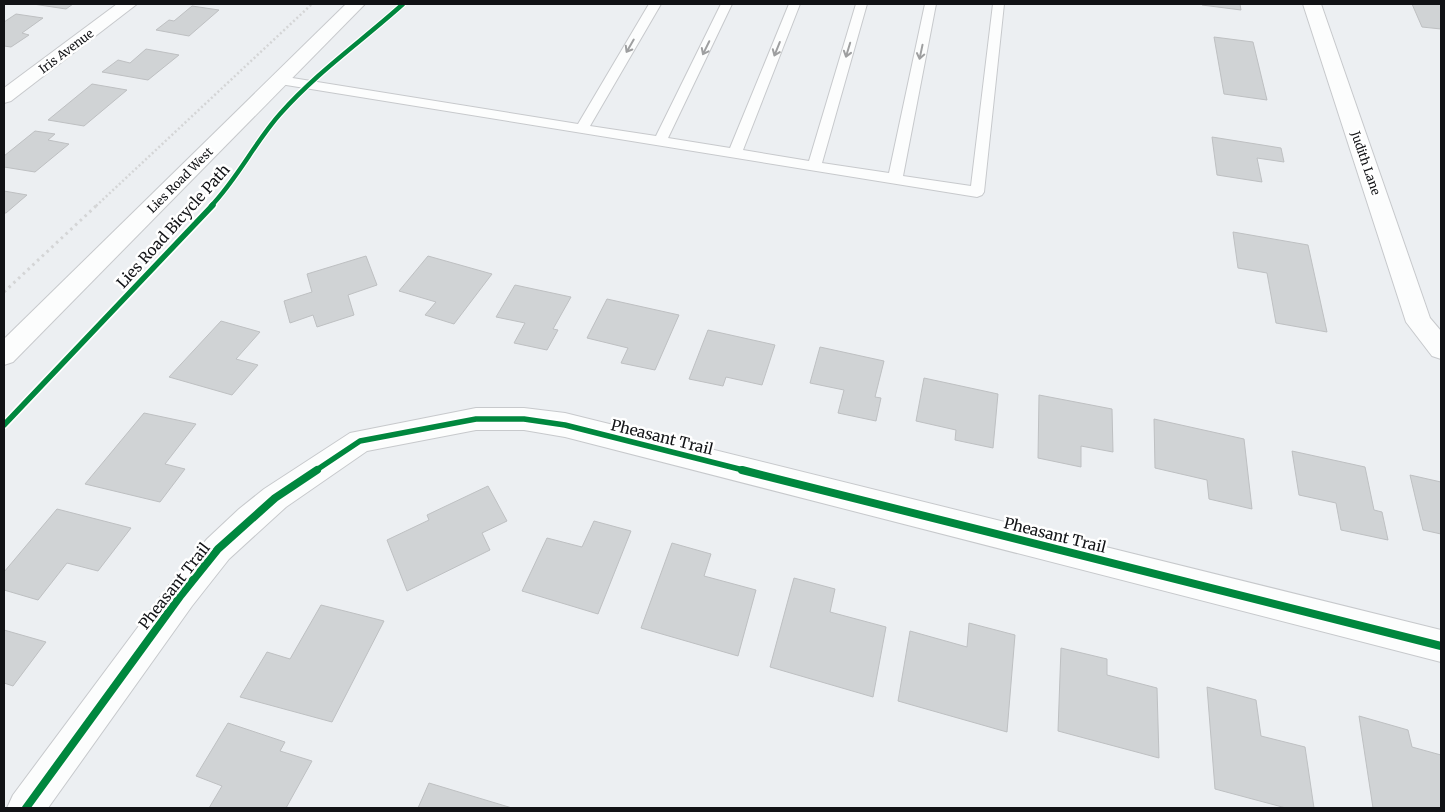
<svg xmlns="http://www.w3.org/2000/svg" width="1445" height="812" font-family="Merriweather,serif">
<rect width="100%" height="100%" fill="#eceff2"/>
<!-- building -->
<g fill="#d0d3d5" stroke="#bec0c2">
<polygon points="33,4 73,4 66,9"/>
<polygon points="1202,4 1240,4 1241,10 1202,5"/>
<polygon points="1412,4 1441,4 1441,29 1422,27"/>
<polygon points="192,6 219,10 189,36 156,30 169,20 174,21"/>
<polygon points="16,14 43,18 22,33 29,35 11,47 4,46 4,22"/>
<polygon points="1214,37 1253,42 1267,100 1224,94"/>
<polygon points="146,49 179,55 148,80 102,72 118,60 130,63"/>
<polygon points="92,84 127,90 84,126 48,120"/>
<polygon points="35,131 55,134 48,140 69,144 35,172 4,167 4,156"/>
<polygon points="1212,137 1281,148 1284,162 1257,158 1262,182 1217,175"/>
<polygon points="4,191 27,195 6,213 4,213"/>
<polygon points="1233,232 1308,245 1327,332 1276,323 1267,273 1238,268"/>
<polygon points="366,256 377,285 348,295 354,315 317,327 313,315 290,323 284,301 312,292 307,274"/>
<polygon points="428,256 492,274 454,324 425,315 436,302 399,291"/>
<polygon points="515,285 571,297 553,329 558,330 547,350 514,343 525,323 496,317"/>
<polygon points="607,299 679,315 655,370 621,363 628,348 587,338"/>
<polygon points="221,321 260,332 236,359 258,365 232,395 169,377"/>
<polygon points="708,330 775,345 762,385 726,377 723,386 689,379"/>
<polygon points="820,347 884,361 875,397 881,398 876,421 838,413 844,390 810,383"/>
<polygon points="924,378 998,394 993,448 955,440 956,430 916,421"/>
<polygon points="1039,395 1112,409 1113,452 1081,446 1081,467 1038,458"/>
<polygon points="144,413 196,424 165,464 185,469 160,502 85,484"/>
<polygon points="1154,419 1244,439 1252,509 1209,499 1207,480 1155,468"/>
<polygon points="1292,451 1365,467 1374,510 1382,512 1388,540 1341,530 1336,503 1299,495"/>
<polygon points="1410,475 1441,482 1441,534 1423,530"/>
<polygon points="488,486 507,521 482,533 490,550 407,591 387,540 429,520 427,515"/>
<polygon points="57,509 131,528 98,571 67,563 38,600 4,590 4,572"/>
<polygon points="594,521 631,531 598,614 522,591 547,538 582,547"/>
<polygon points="672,543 711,554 704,576 756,590 738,656 641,628"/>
<polygon points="794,578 835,589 830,612 886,627 873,697 770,667"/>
<polygon points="321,605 384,621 332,722 240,697 267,652 290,659"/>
<polygon points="969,623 1015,635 1007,732 898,701 910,631 967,647"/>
<polygon points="4,630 46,642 13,686 4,683"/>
<polygon points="1061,648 1107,659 1107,675 1157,688 1159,758 1058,731"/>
<polygon points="1207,687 1256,700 1261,736 1305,747 1314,808 1286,808 1215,789"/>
<polygon points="1359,716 1408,730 1412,747 1441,755 1441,808 1373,808"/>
<polygon points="228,723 285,742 280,751 312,761 286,808 209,808 222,786 196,776"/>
<polygon points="429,783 512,808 418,808"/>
</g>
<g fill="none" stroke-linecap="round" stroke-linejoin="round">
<!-- service casing -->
<g stroke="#c7c9cc" stroke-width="2">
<polygon id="service" points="649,4 661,4 590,126 656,136 721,4 732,4 668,138 730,148 789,4 800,4 743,150 809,161 856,4 867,4 822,163 889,173 925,4 936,4 903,176 971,186 993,4 1004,4 984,192 982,195 977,197 280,84 274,80 280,76 578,124"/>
</g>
<!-- minor casing -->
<g stroke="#c7c9cc" stroke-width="2">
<g id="minor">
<polygon points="117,4 137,4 11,101 4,103 4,88"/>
<polygon points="1303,4 1321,4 1430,318 1441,331 1441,359 1432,356 1406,322"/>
<polygon points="476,408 524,408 565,413 1441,630 1441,662 565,437 524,430 476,430 367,451 286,507 229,559 192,606 48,808 7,808 13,795 170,584 207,539 239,509 264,489 350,433"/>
</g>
</g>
<!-- tertiary casing -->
<g stroke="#c7c9cc" stroke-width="2">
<polygon id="tertiary" points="346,4 365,4 13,362 4,365 4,339"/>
</g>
<!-- path-far1 -->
<polyline stroke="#d4d5d6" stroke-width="2.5" stroke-dasharray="2 2.5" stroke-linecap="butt" points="96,206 312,4"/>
<!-- path -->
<polyline stroke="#d4d5d6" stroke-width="3" stroke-dasharray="2.5 4" stroke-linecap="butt" points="4,292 97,205"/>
<!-- service -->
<use href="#service" fill="#fcfdfd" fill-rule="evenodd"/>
<!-- minor -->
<use href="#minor" fill="#fcfdfd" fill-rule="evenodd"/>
<!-- tertiary -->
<use href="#tertiary" fill="#fcfdfd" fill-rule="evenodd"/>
<!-- cycleway-far2 casing -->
<g stroke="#fff" stroke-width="7">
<path id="cycleway-far2" d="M211,206C238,178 255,142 280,114C317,72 362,41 403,4"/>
</g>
<!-- cycleway-far1 casing -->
<g stroke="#fff" stroke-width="9">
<g id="cycleway-far1">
<polyline points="4,425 213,205"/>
<polyline points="315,471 360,441 476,419 524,419 565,425 747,471"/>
</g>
</g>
<!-- cycleway casing -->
<g stroke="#fff" stroke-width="11">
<g id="cycleway">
<polyline points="742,470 1441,646"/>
<polyline points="26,808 181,595 218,549 275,498 317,470"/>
</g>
</g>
<!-- cycleway-far2 -->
<use href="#cycleway-far2" stroke="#00873e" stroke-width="4.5"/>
<!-- cycleway-far1 -->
<use href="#cycleway-far1" stroke="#00873e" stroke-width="5.5"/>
<!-- cycleway -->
<use href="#cycleway" stroke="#00873e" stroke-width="8"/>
</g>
<!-- one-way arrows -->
<defs><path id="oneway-shaft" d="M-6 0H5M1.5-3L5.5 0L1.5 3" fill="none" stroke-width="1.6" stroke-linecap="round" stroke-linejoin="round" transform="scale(1.25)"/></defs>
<g stroke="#9e9fa0">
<use href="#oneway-shaft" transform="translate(630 46) rotate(120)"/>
<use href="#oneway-shaft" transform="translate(706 48) rotate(116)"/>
<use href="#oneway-shaft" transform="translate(777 49) rotate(112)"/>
<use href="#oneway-shaft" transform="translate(848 50) rotate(107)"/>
<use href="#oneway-shaft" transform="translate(921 52) rotate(102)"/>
</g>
<g text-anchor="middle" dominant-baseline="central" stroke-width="5" stroke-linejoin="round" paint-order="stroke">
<!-- far-street labels -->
<g font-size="12" fill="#111215" stroke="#fff">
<text transform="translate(66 51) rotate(-37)">Iris Avenue</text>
<text transform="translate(1366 163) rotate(71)">Judith Lane</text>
<text transform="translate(180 180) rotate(-45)">Lies Road West</text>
</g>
<!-- street labels -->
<g font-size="15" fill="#111215" stroke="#fff">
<text transform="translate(173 226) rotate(-48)">Lies Road Bicycle Path</text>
<text transform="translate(662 437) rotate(14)">Pheasant Trail</text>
<text transform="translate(1055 535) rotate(14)">Pheasant Trail</text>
<text transform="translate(174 586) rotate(-52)">Pheasant Trail</text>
</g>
</g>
<!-- border -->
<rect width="1445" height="812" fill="none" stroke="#111215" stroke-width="10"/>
</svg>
